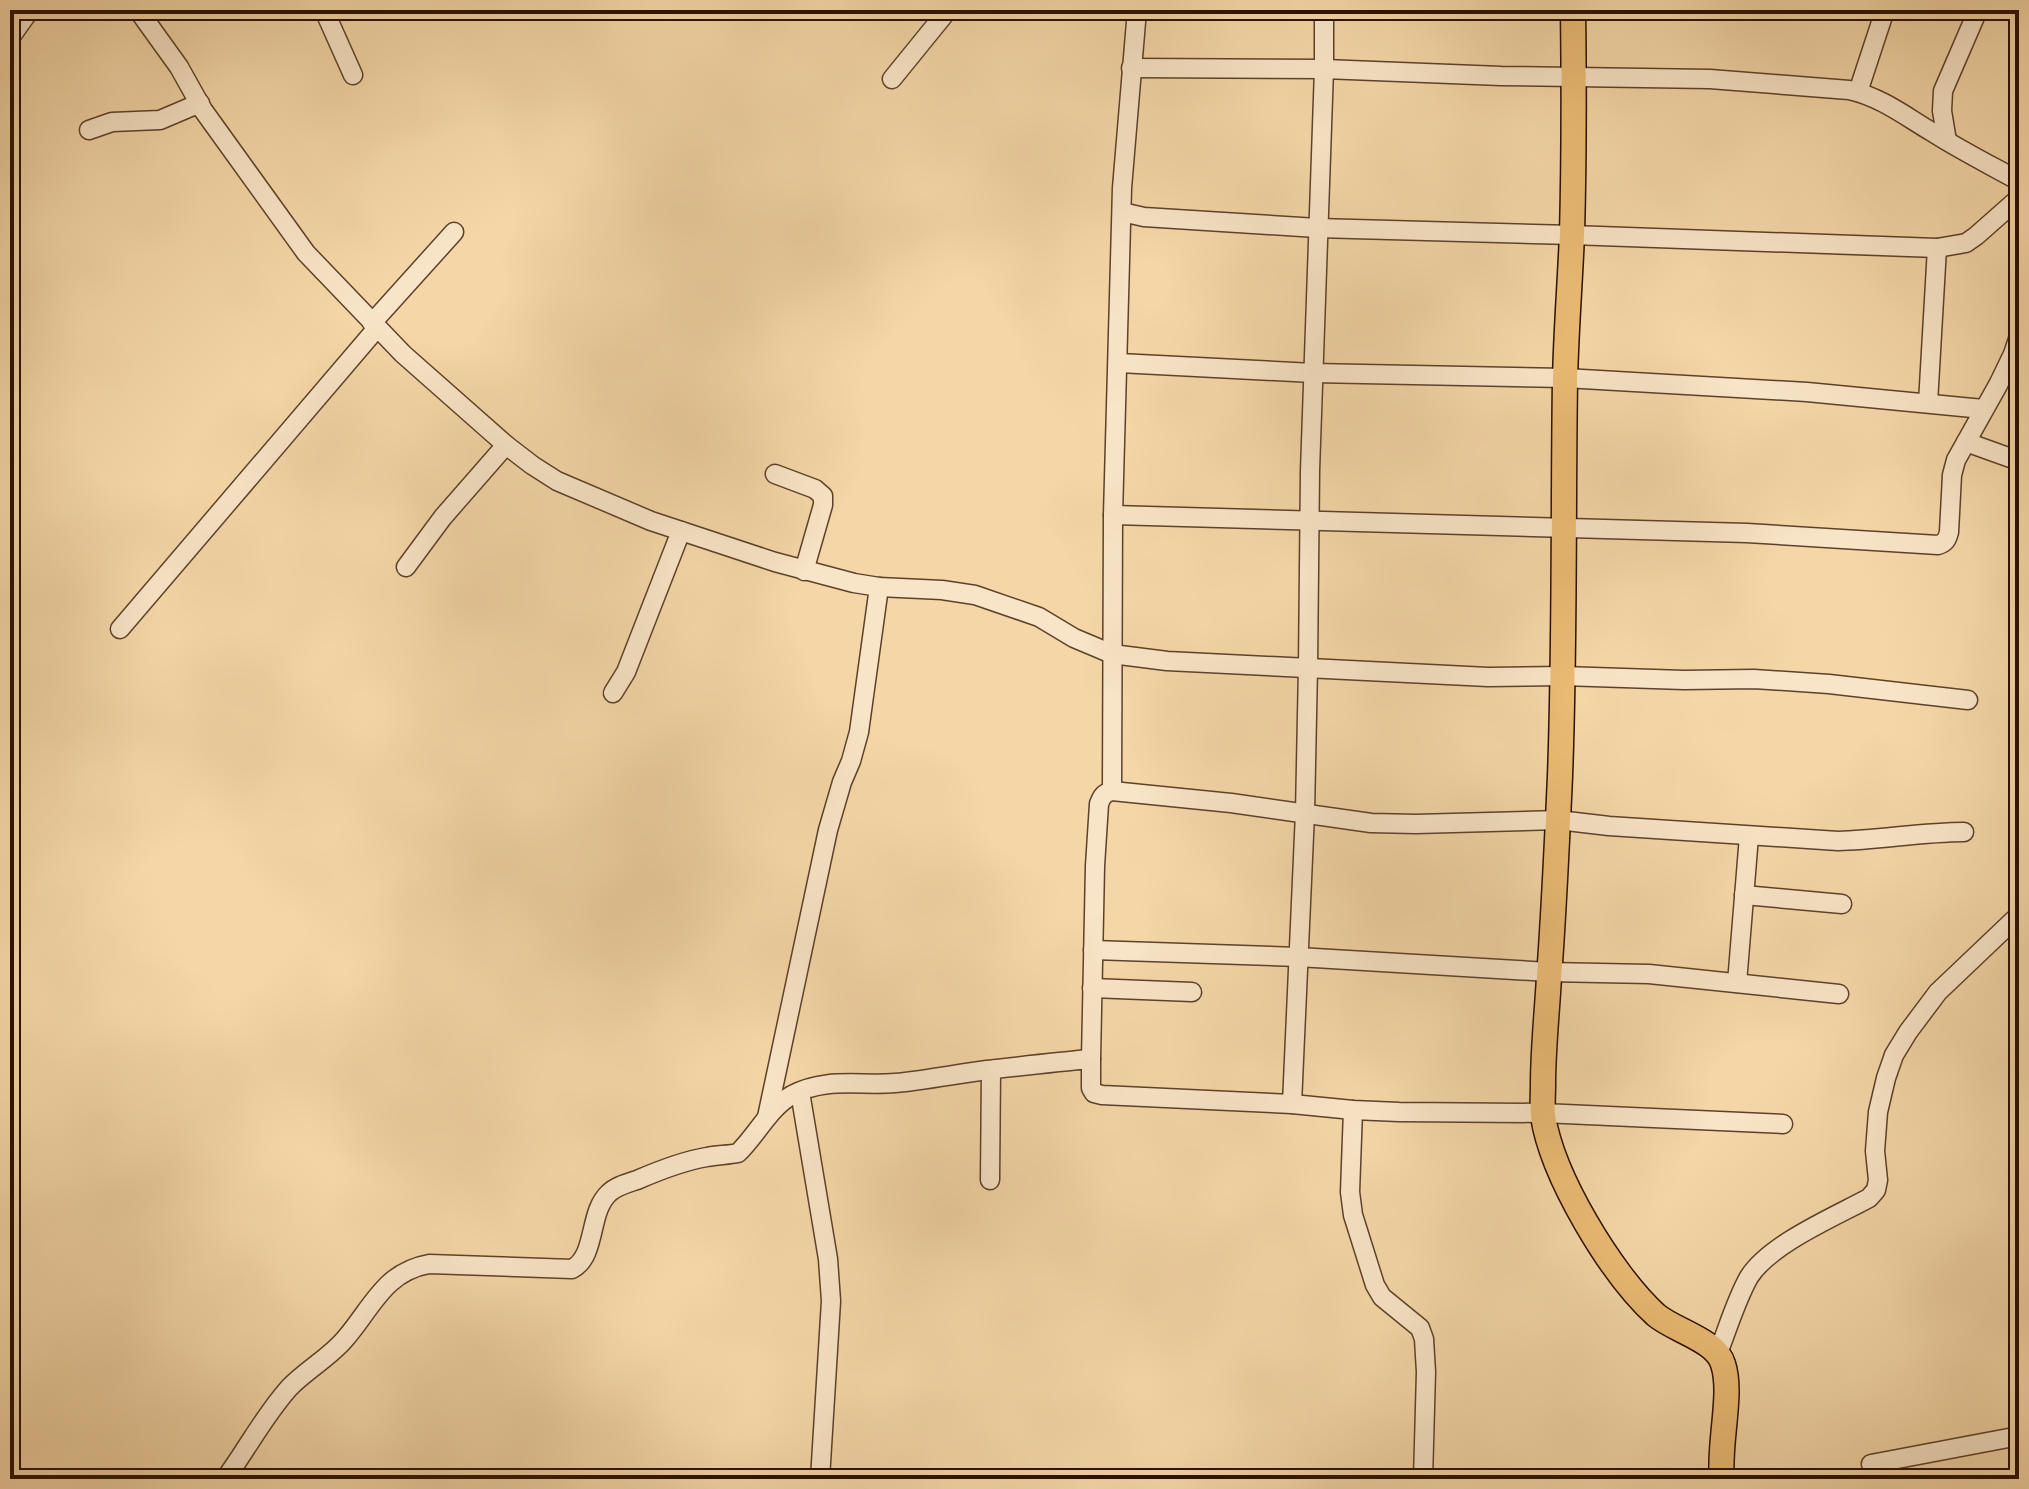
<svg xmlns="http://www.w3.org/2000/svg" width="2029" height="1489" font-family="'Libre Bodoni',serif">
<rect width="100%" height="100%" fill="#f4d6a7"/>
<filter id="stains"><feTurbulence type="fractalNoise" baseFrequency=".0025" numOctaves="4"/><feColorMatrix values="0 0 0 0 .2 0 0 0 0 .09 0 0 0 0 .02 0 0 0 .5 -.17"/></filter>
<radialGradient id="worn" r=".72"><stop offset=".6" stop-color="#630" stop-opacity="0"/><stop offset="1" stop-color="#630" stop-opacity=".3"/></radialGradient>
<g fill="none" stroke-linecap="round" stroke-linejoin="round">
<!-- minor casing -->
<g stroke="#5d412a" stroke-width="21">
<g id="minor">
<polyline points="138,10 179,67 203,110 306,253 403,354 506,445 532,465 557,481 651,521 775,562 854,583 879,587 942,590 975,595 1039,617 1074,638 1112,654 1167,661 1488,677 1563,676 1684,680 1754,679 1829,684 1968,700"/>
<polyline points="324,10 353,75"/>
<polyline points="10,38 30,10"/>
<path d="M1131,68L1324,69L1501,76L1710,79L1849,90C1881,97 1905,116 1932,132C1960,150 1990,165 2019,181"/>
<polyline points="892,79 948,10"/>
<polyline points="1858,92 1885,10"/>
<polyline points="89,130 112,122 160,120 200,103"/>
<polyline points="1947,141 1942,111 1943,91 1978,10"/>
<polyline points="1122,212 1144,217 1317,228 1572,235 1937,248 1966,243 1976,236 2019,198"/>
<polyline points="372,323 454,232"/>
<polyline points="1119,363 1313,373 1565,378 1807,392 1983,409"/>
<polyline points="1928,403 1937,248"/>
<polyline points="1966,442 2019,461"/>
<polyline points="775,474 815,489 823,496 823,505 804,571"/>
<path d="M1113,515L1747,533L1938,545C1945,543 1947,540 1949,532L1952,475L1956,460L1998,385L2013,354L2019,336"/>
<polyline points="406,567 443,517 506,445"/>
<polyline points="120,629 377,328"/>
<polyline points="613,693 626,672 681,531"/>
<polyline points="1112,791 1113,515 1122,188 1137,10"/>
<polyline points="1744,895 1842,904"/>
<polyline points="1093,950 1298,957 1549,972 1649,974 1839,994"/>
<polyline points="1737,983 1749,836"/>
<polyline points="1092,988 1192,992"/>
<path d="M1091,1059L1095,866L1099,804C1102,796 1104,793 1112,791L1231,803L1371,823L1416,824L1558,820L1609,826L1838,841C1880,840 1922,832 1964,832"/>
<polyline points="800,1092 828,1259 831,1301 820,1479"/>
<polyline points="1292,1104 1305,813 1308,667 1310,471 1324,69 1324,10"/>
<polyline points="1353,1110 1350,1192 1353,1215 1375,1285 1382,1297 1420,1328 1424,1339 1426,1372 1423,1479"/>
<polyline points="767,1117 828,830 842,782 851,761 859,732 879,587"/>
<polyline points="990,1180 991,1070"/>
<path d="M1718,1353C1728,1328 1736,1300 1749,1277C1770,1244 1834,1217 1869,1198L1876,1190L1878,1180L1875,1151L1878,1112L1886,1078L1894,1055L1908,1032L1938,992L2019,915"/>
<polyline points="1871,1464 2019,1436"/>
<path d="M225,1479C247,1449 264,1416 289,1388C306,1370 329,1358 345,1339C372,1308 384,1272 429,1264L572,1269C597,1256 588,1212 609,1193C616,1186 628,1183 637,1180C660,1170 683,1161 707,1157C717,1155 728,1155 738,1153C757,1135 769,1108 792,1095C826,1077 859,1086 895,1083C926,1080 956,1074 987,1070C1022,1066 1056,1062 1091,1059V1088L1094,1093L1102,1095L1292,1104L1353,1110L1399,1112L1543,1113L1783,1124"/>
</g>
</g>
<!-- major casing -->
<g stroke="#2b0f00" stroke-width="27">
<path id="major" d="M1573,10C1574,85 1574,160 1572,234C1570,283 1566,332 1565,381C1563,513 1565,644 1560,776C1557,843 1554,910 1549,977C1547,1013 1543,1049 1543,1085C1543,1095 1542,1106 1543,1116C1552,1176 1611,1274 1656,1315C1675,1331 1716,1340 1723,1364C1733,1394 1718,1444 1722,1479"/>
</g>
<!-- minor -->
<use href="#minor" stroke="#f8e4c6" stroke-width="18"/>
<!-- major -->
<use href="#major" stroke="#eabb74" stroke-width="24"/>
</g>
<!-- margin -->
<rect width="2029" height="1489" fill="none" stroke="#f4d6a7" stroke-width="40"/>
<rect x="12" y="12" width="2005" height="1465" fill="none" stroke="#2b0f00" stroke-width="4"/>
<rect x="20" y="20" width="1989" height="1449" fill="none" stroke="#2b0f00" stroke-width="2"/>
<rect width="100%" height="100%" filter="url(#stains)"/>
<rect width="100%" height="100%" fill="url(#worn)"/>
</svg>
